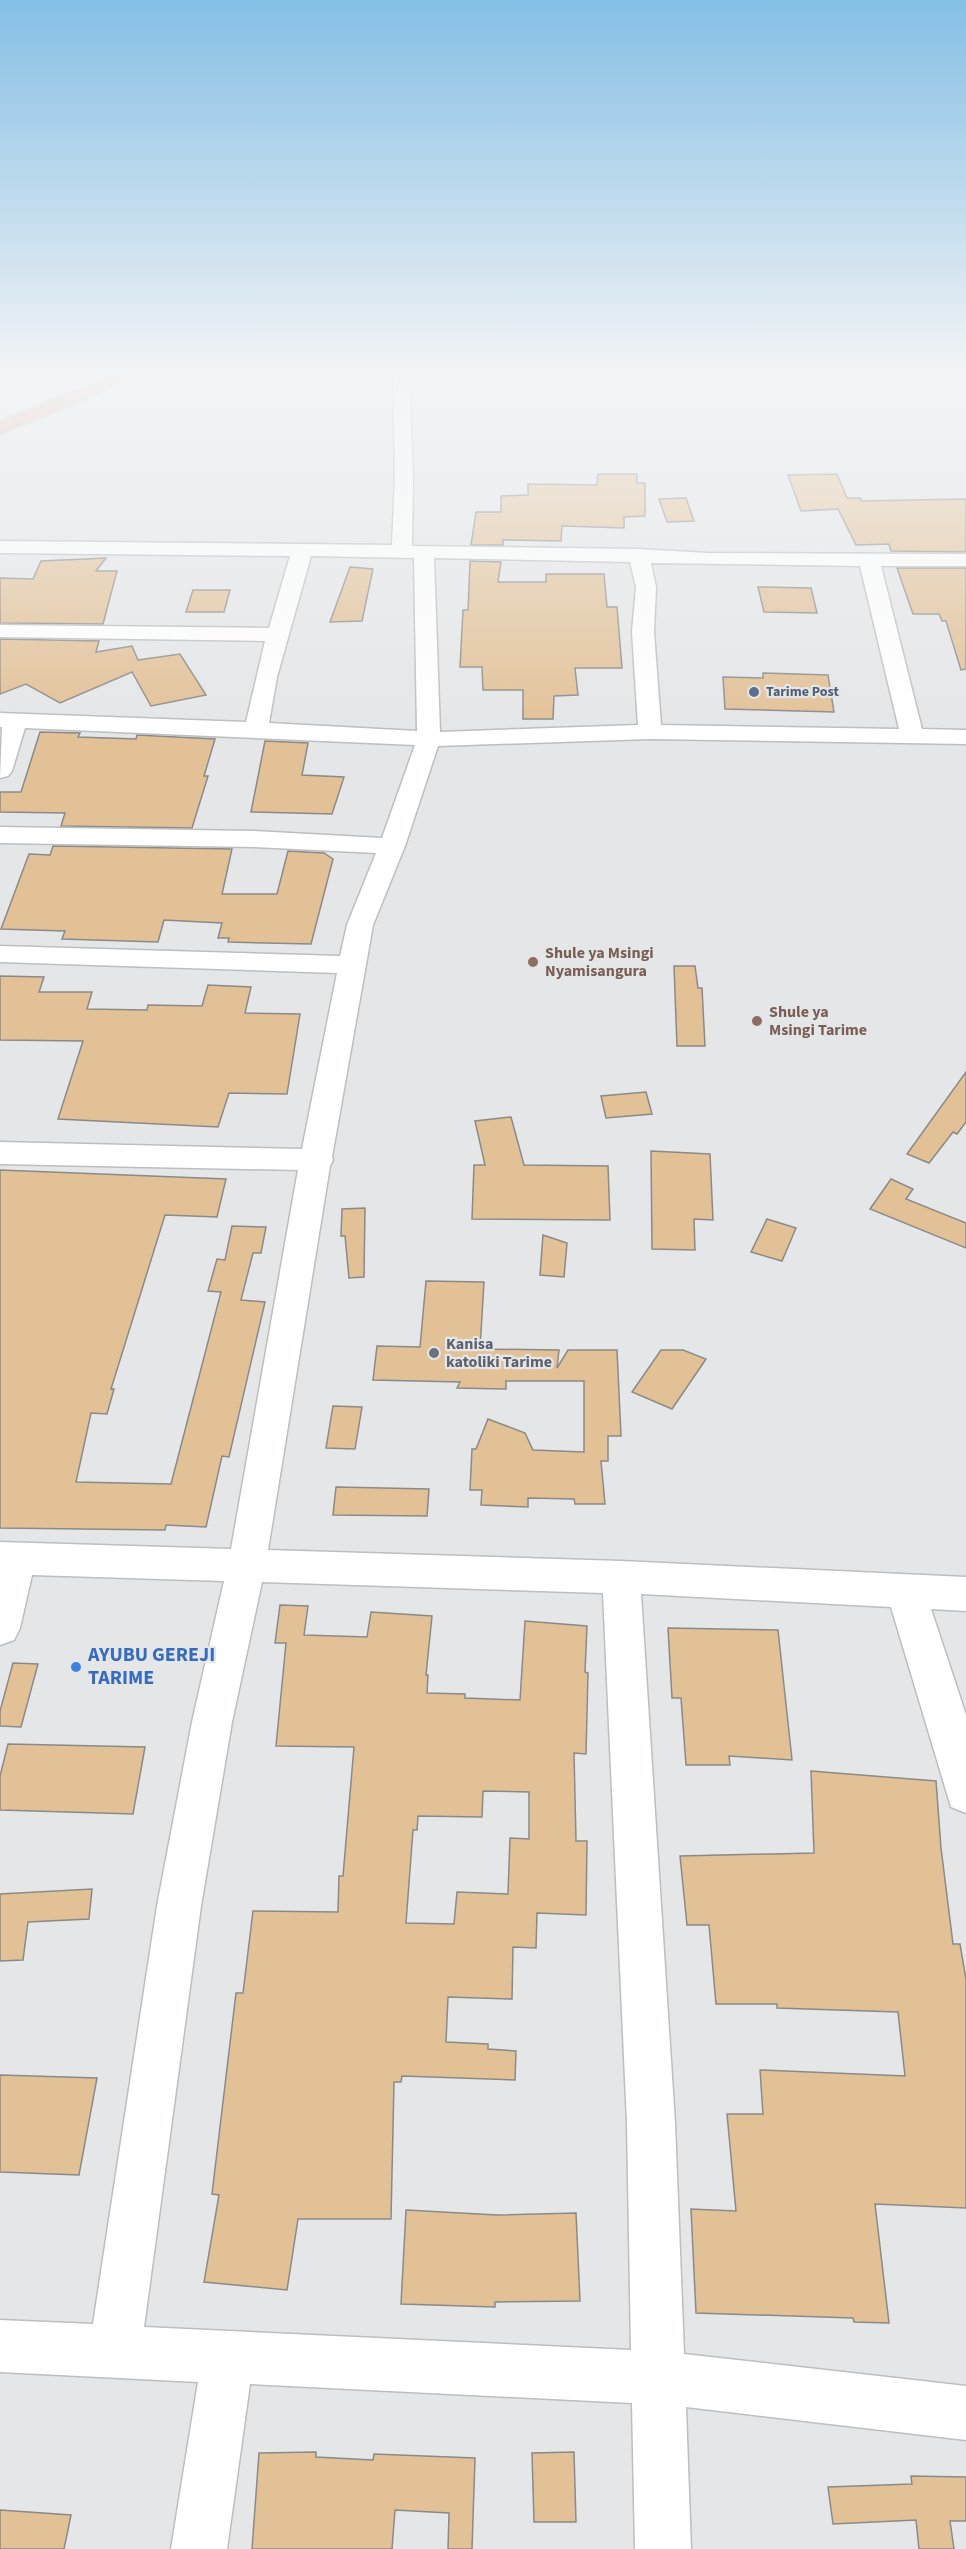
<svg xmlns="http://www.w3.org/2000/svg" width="966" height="2549" font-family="'Source Sans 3',sans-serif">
<rect width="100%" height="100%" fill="#e5e6e8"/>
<!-- building -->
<g fill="#e2c197" stroke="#8b8a88" stroke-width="1.5" fill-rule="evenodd">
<polygon points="598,474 637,474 637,483 645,483 645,516 624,517 624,528 562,526 561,541 503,540 503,545 471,545 476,512 501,512 501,496 528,495 528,484 597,485"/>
<polygon points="837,474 847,498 860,498 862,501 966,499 966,552 891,551 889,544 856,545 838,509 801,511 788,475"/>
<polygon points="686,498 694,521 667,522 659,499"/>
<polygon points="106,558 96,571 117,571 103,624 0,623 0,578 33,579 41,561"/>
<polygon points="470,561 501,562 498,582 546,582 546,574 604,574 607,607 617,607 622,668 575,668 578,695 554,696 553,719 523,719 523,690 483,690 482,667 460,667 463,610 468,610"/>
<polygon points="350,567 373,569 362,621 330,622"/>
<polygon points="897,568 966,568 966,669 961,670 946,621 942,621 939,614 913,614"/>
<polygon points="758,587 811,588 817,613 764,612"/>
<polygon points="193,590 230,590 224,612 186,612"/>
<polygon points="0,639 99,641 96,652 132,646 138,660 180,654 206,695 151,706 132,672 60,703 26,684 0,694"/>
<polygon points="763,673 828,675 834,712 725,709 723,677 763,678"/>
<polygon points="40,732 80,733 78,737 136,739 137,735 215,739 204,776 208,776 192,828 61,826 65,813 0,812 0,792 21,792"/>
<polygon points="265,741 308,743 302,775 344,777 332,814 251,812"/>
<polygon points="53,846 232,849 222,894 277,894 288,851 324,853 333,859 311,944 228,942 229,938 218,938 222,923 164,920 158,942 62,939 65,931 1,929 29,854 50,855"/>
<polygon points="674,966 695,966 698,988 702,988 705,1046 677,1046"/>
<polygon points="0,976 44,977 39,992 92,992 87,1009 147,1010 148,1005 202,1006 208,985 251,987 245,1013 300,1014 287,1094 229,1093 218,1127 58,1119 83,1041 0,1040"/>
<polygon points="966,1072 966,1122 957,1134 953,1132 929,1163 907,1154"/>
<polygon points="646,1092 652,1114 606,1118 601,1096"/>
<polygon points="511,1117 524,1165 608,1166 610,1220 472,1219 474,1165 485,1165 475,1121"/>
<polygon points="651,1151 710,1154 713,1220 694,1219 695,1250 652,1249"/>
<polygon points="0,1170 226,1179 217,1217 165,1215 111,1389 114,1389 107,1414 91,1413 76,1482 171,1484 221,1292 208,1291 217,1259 225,1260 232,1226 266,1227 261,1253 253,1253 241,1300 265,1302 229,1457 222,1456 206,1527 166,1525 165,1530 0,1528"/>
<polygon points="891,1179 913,1189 906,1199 966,1223 966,1248 870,1209"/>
<polygon points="365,1208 364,1277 349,1278 345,1236 341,1236 342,1209"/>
<polygon points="767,1219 796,1228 782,1261 751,1252"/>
<polygon points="543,1235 567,1243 564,1277 540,1275"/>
<polygon points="426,1281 484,1282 480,1349 559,1350 557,1368 568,1350 617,1350 621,1436 608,1436 608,1461 601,1461 605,1504 575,1504 574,1499 528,1498 528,1507 481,1505 482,1490 470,1490 472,1449 476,1449 488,1419 525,1433 533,1450 584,1452 584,1381 506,1381 506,1389 457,1388 460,1382 373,1380 377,1346 420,1347"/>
<polygon points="661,1350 683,1350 706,1359 672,1409 632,1392"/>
<polygon points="333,1406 362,1407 355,1449 326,1448"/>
<polygon points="336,1487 429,1489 427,1516 333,1515"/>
<path d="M280,1605L308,1606L304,1635L367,1637L371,1612L432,1616L426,1675H428L427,1693L465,1694V1698L520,1700L525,1621L587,1626L585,1672L588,1673L586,1754L574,1753L576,1841H587L586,1915L537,1913L536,1948L513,1947L512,1999L448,1997L446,2042L488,2044V2049L516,2051L515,2080L402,2076L401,2082H394L391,2219H298L287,2290L204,2282L219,2195L212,2194L236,1993H243L253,1911L338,1912L339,1876H343L354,1747L276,1746L286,1643H275ZM483,1791L529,1792V1839L510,1838L508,1894L457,1892L454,1924L406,1923L413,1830H417L418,1816L482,1817Z"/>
<polygon points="668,1628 778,1630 792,1760 729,1756 730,1765 686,1765 681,1698 672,1698"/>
<polygon points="13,1663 38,1664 21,1727 0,1726 0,1711"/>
<polygon points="8,1744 145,1747 133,1814 0,1810 0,1776"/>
<polygon points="811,1771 936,1781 941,1848 953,1944 960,1944 966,1979 966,2208 875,2204 889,2323 854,2322 853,2318 696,2313 691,2209 736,2211 727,2114 763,2114 760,2070 905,2076 898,2012 777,2008 777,2004 716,2004 709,1925 687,1925 680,1856 814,1853"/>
<polygon points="92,1889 89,1919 28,1922 23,1960 0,1961 0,1894"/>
<polygon points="0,2075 97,2078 79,2175 0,2172"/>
<polygon points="406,2210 497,2215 576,2213 580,2301 495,2302 495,2307 401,2304"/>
<polygon points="316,2452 316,2457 373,2460 374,2454 475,2458 472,2549 448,2549 449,2513 395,2510 392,2549 252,2549 259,2453"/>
<polygon points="574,2452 576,2522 534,2522 532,2453"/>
<polygon points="911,2476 966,2477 966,2521 950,2521 954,2549 919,2549 916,2520 833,2524 828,2487 912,2484"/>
<polygon points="0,2510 71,2515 64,2549 0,2549"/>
</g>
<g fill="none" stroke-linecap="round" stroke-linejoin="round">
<!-- minor casing -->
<g stroke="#bcbebf" stroke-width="3">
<path id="minor" d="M393,375H409L413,477L412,546L639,549L708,553L966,554V566H881L922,729L966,730V744L650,739L438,746L405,846L373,925L332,1157L333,1160L330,1166L268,1550L621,1561L966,1577V1611L931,1609L966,1715V1813L951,1807L891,1607L641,1594L675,2123L684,2354L966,2386V2440L686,2407L691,2549H635L632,2403L250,2384L227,2549H171L198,2382L0,2372V2320L93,2324L157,1906L192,1722L224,1581L32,1575L20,1628L14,1640L0,1645V1542L231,1549L298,1170L0,1164V1142L302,1149L337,973L0,962V946L340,956L347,925L376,853L254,847L0,843V827L254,831L382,838L415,745L25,728L12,771L8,776L0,778L2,727H0V713L246,722L265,641L0,637V625L269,628L290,556L0,553V541L392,545L395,477ZM311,556L414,558L417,731L269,723L277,677ZM434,558L630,562L636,587L632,632L638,725L440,732ZM651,563L860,566L899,729L661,725L654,632L656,587ZM262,1582L603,1593L627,2123L631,2350L144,2327L201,1906L232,1722Z"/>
</g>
<!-- major casing -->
<g stroke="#c4c4c4" stroke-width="3">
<polygon id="major" points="112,375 134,375 132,379 0,434 0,422"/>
</g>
<!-- minor -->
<use href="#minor" fill="#fff" fill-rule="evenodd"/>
<!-- major -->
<use href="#major" fill="#dea99a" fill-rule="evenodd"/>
</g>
<!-- sky -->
<linearGradient id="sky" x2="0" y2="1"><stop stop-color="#85bfe5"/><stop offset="0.51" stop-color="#f3f4f5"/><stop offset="1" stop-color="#f3f4f5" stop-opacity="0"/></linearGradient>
<rect width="966" height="732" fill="url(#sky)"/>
<!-- markers -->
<circle fill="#5c6f8a" stroke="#e5e6e8" stroke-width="2" cx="754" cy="692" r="6"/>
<g fill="#8d6e63" stroke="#e5e6e8" stroke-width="2">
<circle cx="533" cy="962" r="6"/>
<circle cx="757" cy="1021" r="6"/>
</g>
<circle fill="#6b7280" stroke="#e5e6e8" stroke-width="2" cx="434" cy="1353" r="6"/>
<circle fill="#3f7fe0" stroke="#e5e6e8" stroke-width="2" cx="76" cy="1667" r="6"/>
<g text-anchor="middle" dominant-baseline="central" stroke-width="4.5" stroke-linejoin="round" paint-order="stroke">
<!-- far-service labels -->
<g font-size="14" font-weight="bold" fill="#4e5e75" stroke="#e5e6e8" text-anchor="start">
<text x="766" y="692">Tarime Post</text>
</g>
<!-- education labels -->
<g font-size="16" font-weight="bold" fill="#785e54" stroke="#e5e6e8" text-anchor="start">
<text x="545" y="953">Shule ya Msingi<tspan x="545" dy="18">Nyamisangura</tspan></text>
<text x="769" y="1012">Shule ya<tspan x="769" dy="18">Msingi Tarime</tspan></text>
</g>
<!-- worship labels -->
<g font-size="16" font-weight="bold" fill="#5b616d" stroke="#e5e6e8" text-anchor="start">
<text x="446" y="1344">Kanisa<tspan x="446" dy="18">katoliki Tarime</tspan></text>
</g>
<!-- near-shop labels -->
<g font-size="20" font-weight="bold" fill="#366cbe" stroke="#e5e6e8" text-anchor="start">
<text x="88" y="1655">AYUBU GEREJI<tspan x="88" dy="23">TARIME</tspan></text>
</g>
</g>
</svg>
